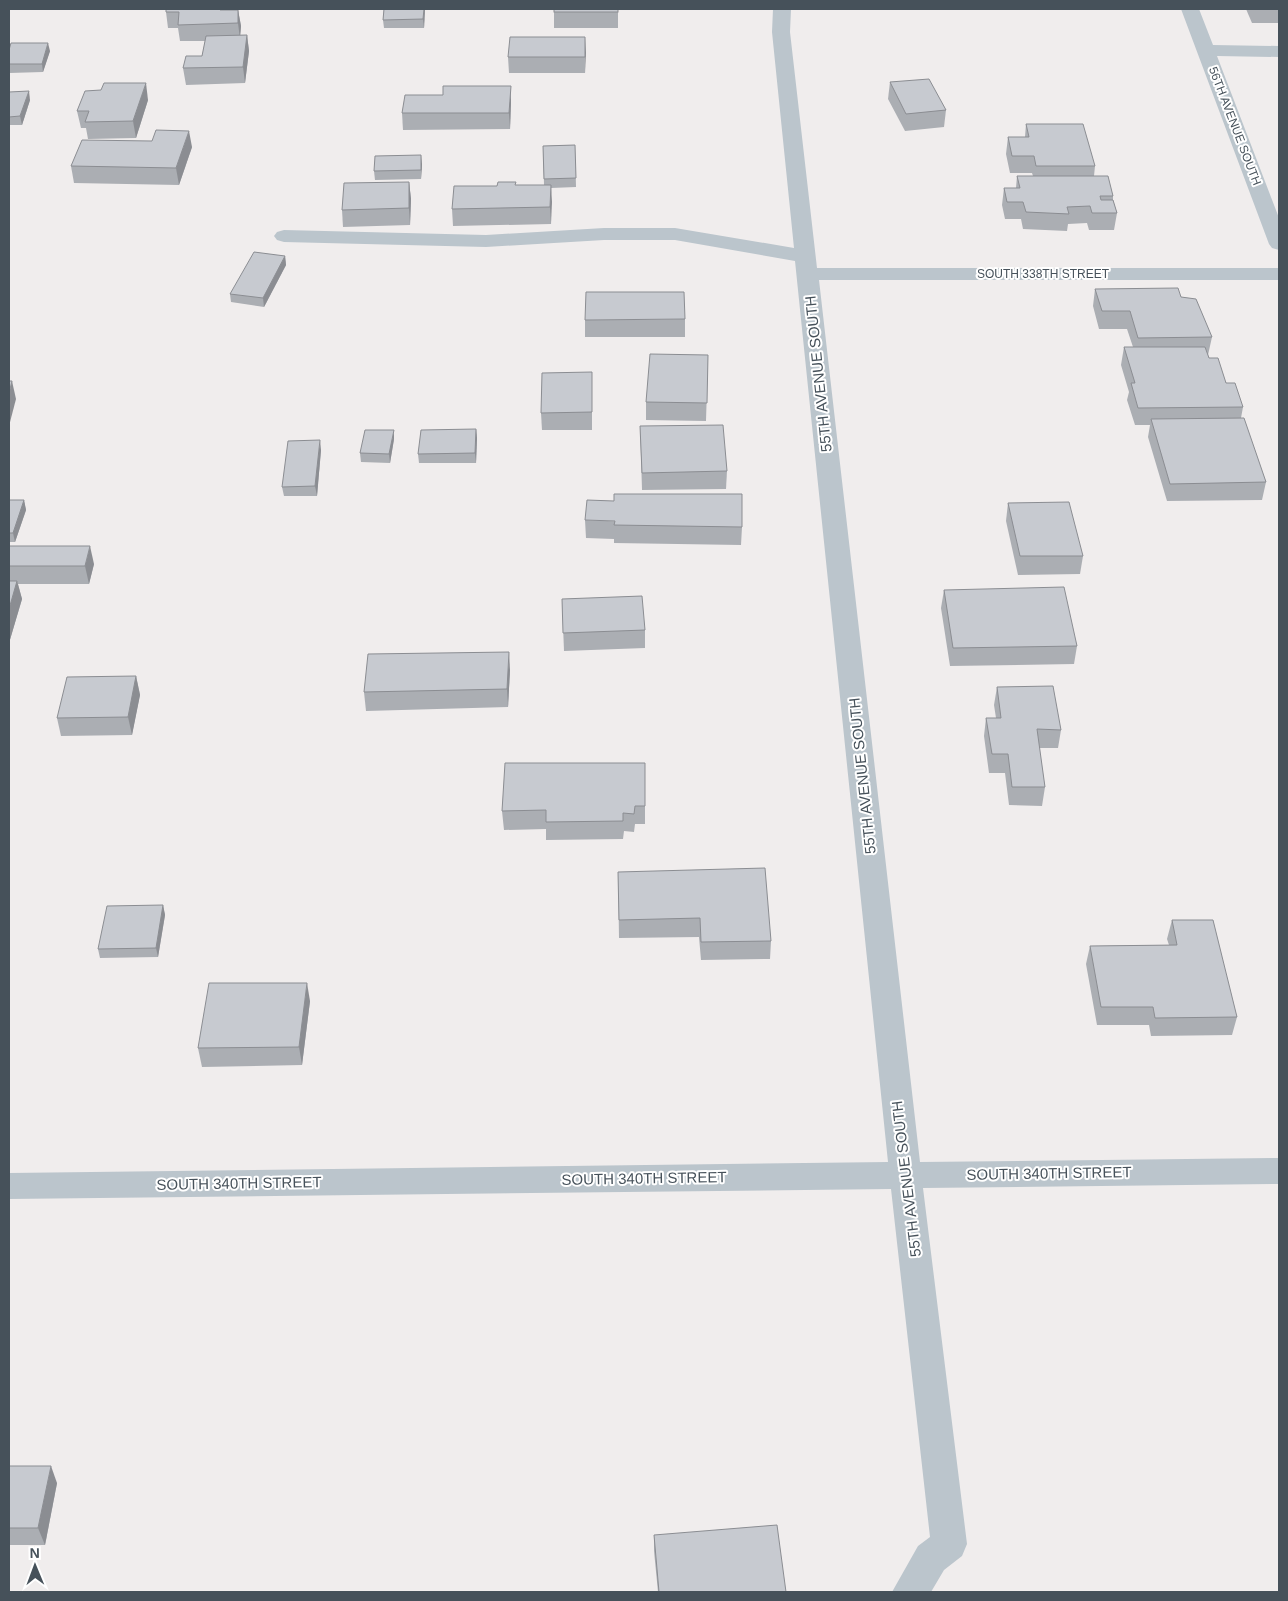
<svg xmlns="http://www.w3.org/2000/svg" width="1288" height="1601" font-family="Helvetica,sans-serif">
<rect width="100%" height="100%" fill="#f0eded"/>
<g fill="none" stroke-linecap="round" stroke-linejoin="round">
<!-- minor -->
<g fill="#bbc5cc" fill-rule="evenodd">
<polygon points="773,9 791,9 790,32 817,268 1279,268 1279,280 819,280 920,1162 1279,1158 1279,1184 923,1188 967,1544 962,1556 944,1570 931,1592 892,1592 918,1546 930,1537 891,1189 9,1199 9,1173 888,1162 795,261 675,240 604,240 486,247 284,242 277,240 274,236 277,232 284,230 486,235 604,228 675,228 794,248 772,32"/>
<polygon points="1181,9 1199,9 1213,45 1279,46 1279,57 1217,56 1279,218 1279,250 1272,248 1269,244"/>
</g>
</g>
<!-- wall -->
<g fill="#abaeb3">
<polygon points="384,9 425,9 424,28 384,28 383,20"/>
<rect x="554" y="9" width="64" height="19"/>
<polygon points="1246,9 1279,9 1279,23 1252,23"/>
<polygon points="238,10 241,26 240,35 247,35 249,51 245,83 186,85 183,68 202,56 205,41 180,41 178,28 168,28 166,12"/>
<polygon points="585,37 585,73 509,73 508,57"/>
<polygon points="9,50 50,51 43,72 9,73"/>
<polygon points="890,82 946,110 944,127 905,131 888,99"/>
<polygon points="101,90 148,100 136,138 88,139 86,128 81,128 77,111"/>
<polygon points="9,92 30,100 22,125 9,125"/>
<polygon points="511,102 510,129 403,130 402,113"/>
<polygon points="1026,124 1095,166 1094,176 1113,196 1113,200 1117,213 1114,230 1089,230 1087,223 1068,224 1067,231 1023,229 1021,219 1005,219 1002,205 1004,188 1016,188 1017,176 1033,176 1032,173 1010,173 1006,154 1008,137 1025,137"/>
<polygon points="575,145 576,187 551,188 551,224 453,226 452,209 497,186 544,185 543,146"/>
<polygon points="192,147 179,185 74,183 71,166"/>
<polygon points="422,164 421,179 375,180 374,171"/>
<polygon points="409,182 411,199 410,225 343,227 342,210"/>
<polygon points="285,256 286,265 264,307 231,302 230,294"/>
<polygon points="1095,289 1181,297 1212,337 1208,355 1209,358 1243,407 1241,418 1266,482 1262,500 1167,501 1148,437 1150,425 1135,425 1127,400 1129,392 1121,365 1124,347 1133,347 1127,329 1099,329 1093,306"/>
<polygon points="685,319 685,337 585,337 585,320"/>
<polygon points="708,355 706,421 646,420 646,402"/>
<polygon points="592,372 592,430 542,430 541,413"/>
<polygon points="640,426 727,471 726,489 642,490"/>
<polygon points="476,429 477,438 476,463 419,463 418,454"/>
<polygon points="394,439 390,463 361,462 360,453"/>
<polygon points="321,450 317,496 284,496 282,487"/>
<polygon points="9,500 24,500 26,510 15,542 9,542"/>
<polygon points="1008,503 1083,556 1080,574 1018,575 1006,521"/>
<polygon points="585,520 742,527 741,545 614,543 614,539 586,538"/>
<polygon points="9,546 94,564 89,584 18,584 22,599 9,643"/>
<polygon points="944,590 1077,646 1074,664 950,666 941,608"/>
<polygon points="562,599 645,630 645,648 564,651"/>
<polygon points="510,670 508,707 366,711 364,692"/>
<polygon points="136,676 140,695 132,735 61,736 57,718"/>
<polygon points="997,687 1061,730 1058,748 1039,748 1045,787 1042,806 1009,805 1005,773 989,773 984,736 986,718 996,718 994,705"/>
<polygon points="645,763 645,824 635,824 634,832 624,831 623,839 546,840 546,829 504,830 502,811"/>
<polygon points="618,872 771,941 770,959 701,960 699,937 619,938"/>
<polygon points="163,905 165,915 158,957 100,958 98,949"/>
<polygon points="1172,920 1237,1017 1232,1035 1151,1036 1149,1025 1097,1025 1086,964 1090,946 1169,945 1167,939"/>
<polygon points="310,1001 302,1065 202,1067 198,1048"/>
<polygon points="9,1466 57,1483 45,1545 9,1545"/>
<polygon points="654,1535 786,1592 658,1592 654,1551"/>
</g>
<!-- shaded-wall -->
<g fill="#8b8d92">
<polygon points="424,9 425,9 424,28 423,19"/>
<polygon points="238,10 241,26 240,39 238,23"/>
<polygon points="247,35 249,51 245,83 243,67"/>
<polygon points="585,37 586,53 585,73"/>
<polygon points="48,43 50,51 43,72 42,64"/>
<polygon points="146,83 148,100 136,138 133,121"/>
<polygon points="511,86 511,102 510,129 509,113"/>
<polygon points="29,91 30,100 22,125 20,116"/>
<polygon points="189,131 192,147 179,185 176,168"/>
<polygon points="421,155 422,164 421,179"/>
<polygon points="409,182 411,199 410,225 409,208"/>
<polygon points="551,185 552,202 551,224 550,207"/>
<polygon points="285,256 286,265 264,307 263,298"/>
<polygon points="12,381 16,399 9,426 9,393"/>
<polygon points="476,429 477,438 476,463 475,453"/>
<polygon points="394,430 394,439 390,463 389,454"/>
<polygon points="320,440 321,450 317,496 315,486"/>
<polygon points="24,500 26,510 15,542 13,533"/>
<polygon points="90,546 94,564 89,584 85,566"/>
<polygon points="17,581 22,599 9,643 9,609"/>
<polygon points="509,652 510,670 508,707 507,689"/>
<polygon points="136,676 140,695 132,735 128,717"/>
<polygon points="163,905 165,915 158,957 156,948"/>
<polygon points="307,983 310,1001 302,1065 299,1047"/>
<polygon points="51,1466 57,1483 45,1545 38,1528"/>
</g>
<!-- building -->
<g fill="#c7cad0" stroke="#8b8d92">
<polygon points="166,9 220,9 220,10 238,10 238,23 178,25 179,12 166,12"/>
<polygon points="384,9 424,9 423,19 383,20"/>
<rect x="554" y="9" width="64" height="3"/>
<polygon points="247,35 243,67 183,68 186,56 202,56 206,36"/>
<polygon points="510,37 585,37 585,57 508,57"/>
<polygon points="11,43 48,43 42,64 9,64 9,50"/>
<polygon points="929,79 946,110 906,114 890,82"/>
<polygon points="104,83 146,83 133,121 85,122 89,111 77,111 85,91 101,90"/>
<polygon points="443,86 511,86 509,113 402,113 405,95 443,95"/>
<polygon points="29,91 20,116 9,117 9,92"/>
<polygon points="1026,124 1083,124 1095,166 1036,166 1034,156 1012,156 1008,137 1029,137"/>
<polygon points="156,130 189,131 176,168 71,166 82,140 152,141"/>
<polygon points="575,145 576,178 544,179 543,146"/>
<polygon points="421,155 421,170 374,171 375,156"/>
<polygon points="1017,176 1108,176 1113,196 1100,196 1101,200 1113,200 1117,213 1092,213 1090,206 1067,207 1069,214 1026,212 1023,202 1007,202 1004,188 1020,188"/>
<polygon points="409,182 409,208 342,210 344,183"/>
<polygon points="498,182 516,182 515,185 551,185 550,207 452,209 454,186 497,186"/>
<polygon points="254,252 285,256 263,298 230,294"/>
<polygon points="1178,288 1181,297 1196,299 1212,337 1138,338 1130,311 1102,311 1095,289"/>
<polygon points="586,292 684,292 685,319 585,320"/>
<polygon points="1124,347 1205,347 1209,358 1218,358 1226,383 1235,383 1243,407 1138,408 1131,383 1135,383"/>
<polygon points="650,354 708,355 707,403 646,402"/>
<polygon points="592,372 592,412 541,413 542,373"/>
<polygon points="9,381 12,381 9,393"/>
<polygon points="1244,418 1266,482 1170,484 1151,419"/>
<polygon points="723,425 727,471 642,473 640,426"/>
<polygon points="476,429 475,453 418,454 421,430"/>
<polygon points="365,430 394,430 389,454 360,453"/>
<polygon points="320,440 315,486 282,487 288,441"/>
<polygon points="614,494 742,494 742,527 614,525 615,521 585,520 587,500 614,501"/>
<polygon points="9,500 24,500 13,533 9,533"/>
<polygon points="1069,502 1083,556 1020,556 1008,503"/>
<polygon points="9,546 90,546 85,566 9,566"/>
<polygon points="9,581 17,581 9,609"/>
<polygon points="1064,587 1077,646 953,648 944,590"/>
<polygon points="642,596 645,630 563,633 562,599"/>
<polygon points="509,652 507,689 364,692 368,654"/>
<polygon points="136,676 128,717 57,718 67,677"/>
<polygon points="1053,686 1061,730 1037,729 1045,787 1012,787 1008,754 992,754 986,718 1001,718 997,687"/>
<polygon points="505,763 645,763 645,806 635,806 634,814 623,813 623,821 546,822 546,810 502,811"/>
<polygon points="765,868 771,941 701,942 700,918 619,920 618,872"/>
<polygon points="163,905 156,948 98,949 107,906"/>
<polygon points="1172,920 1213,920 1237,1017 1155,1018 1153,1007 1101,1007 1090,946 1177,945"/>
<polygon points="209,983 307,983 299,1047 198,1048"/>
<polygon points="9,1466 51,1466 38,1528 9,1528"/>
<polygon points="777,1525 786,1592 659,1592 654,1535"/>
</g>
<g text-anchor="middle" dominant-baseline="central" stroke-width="4" stroke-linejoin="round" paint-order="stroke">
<!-- far-street labels -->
<g font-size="12" fill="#46515a" stroke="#fff">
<text transform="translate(1235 126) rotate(69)">56TH AVENUE SOUTH</text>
<text x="1043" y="274">SOUTH 338TH STREET</text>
</g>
<!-- street labels -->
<g font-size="15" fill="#46515a" stroke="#fff">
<text transform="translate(818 374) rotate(-96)">55TH AVENUE SOUTH</text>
<text transform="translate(862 776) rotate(-96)">55TH AVENUE SOUTH</text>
<text transform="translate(1049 1173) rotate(-1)">SOUTH 340TH STREET</text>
<text transform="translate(644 1178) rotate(-1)">SOUTH 340TH STREET</text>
<text transform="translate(906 1179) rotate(-97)">55TH AVENUE SOUTH</text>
<text transform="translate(239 1183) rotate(-1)">SOUTH 340TH STREET</text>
</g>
</g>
<!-- border -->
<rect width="1288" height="1601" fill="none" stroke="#46515a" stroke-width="20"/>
<!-- north arrow -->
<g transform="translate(35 1566) rotate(359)" stroke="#ffffff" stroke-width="4" paint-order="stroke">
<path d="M0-4L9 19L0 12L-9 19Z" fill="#46515a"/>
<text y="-8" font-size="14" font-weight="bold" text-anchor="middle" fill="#46515a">N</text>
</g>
</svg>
